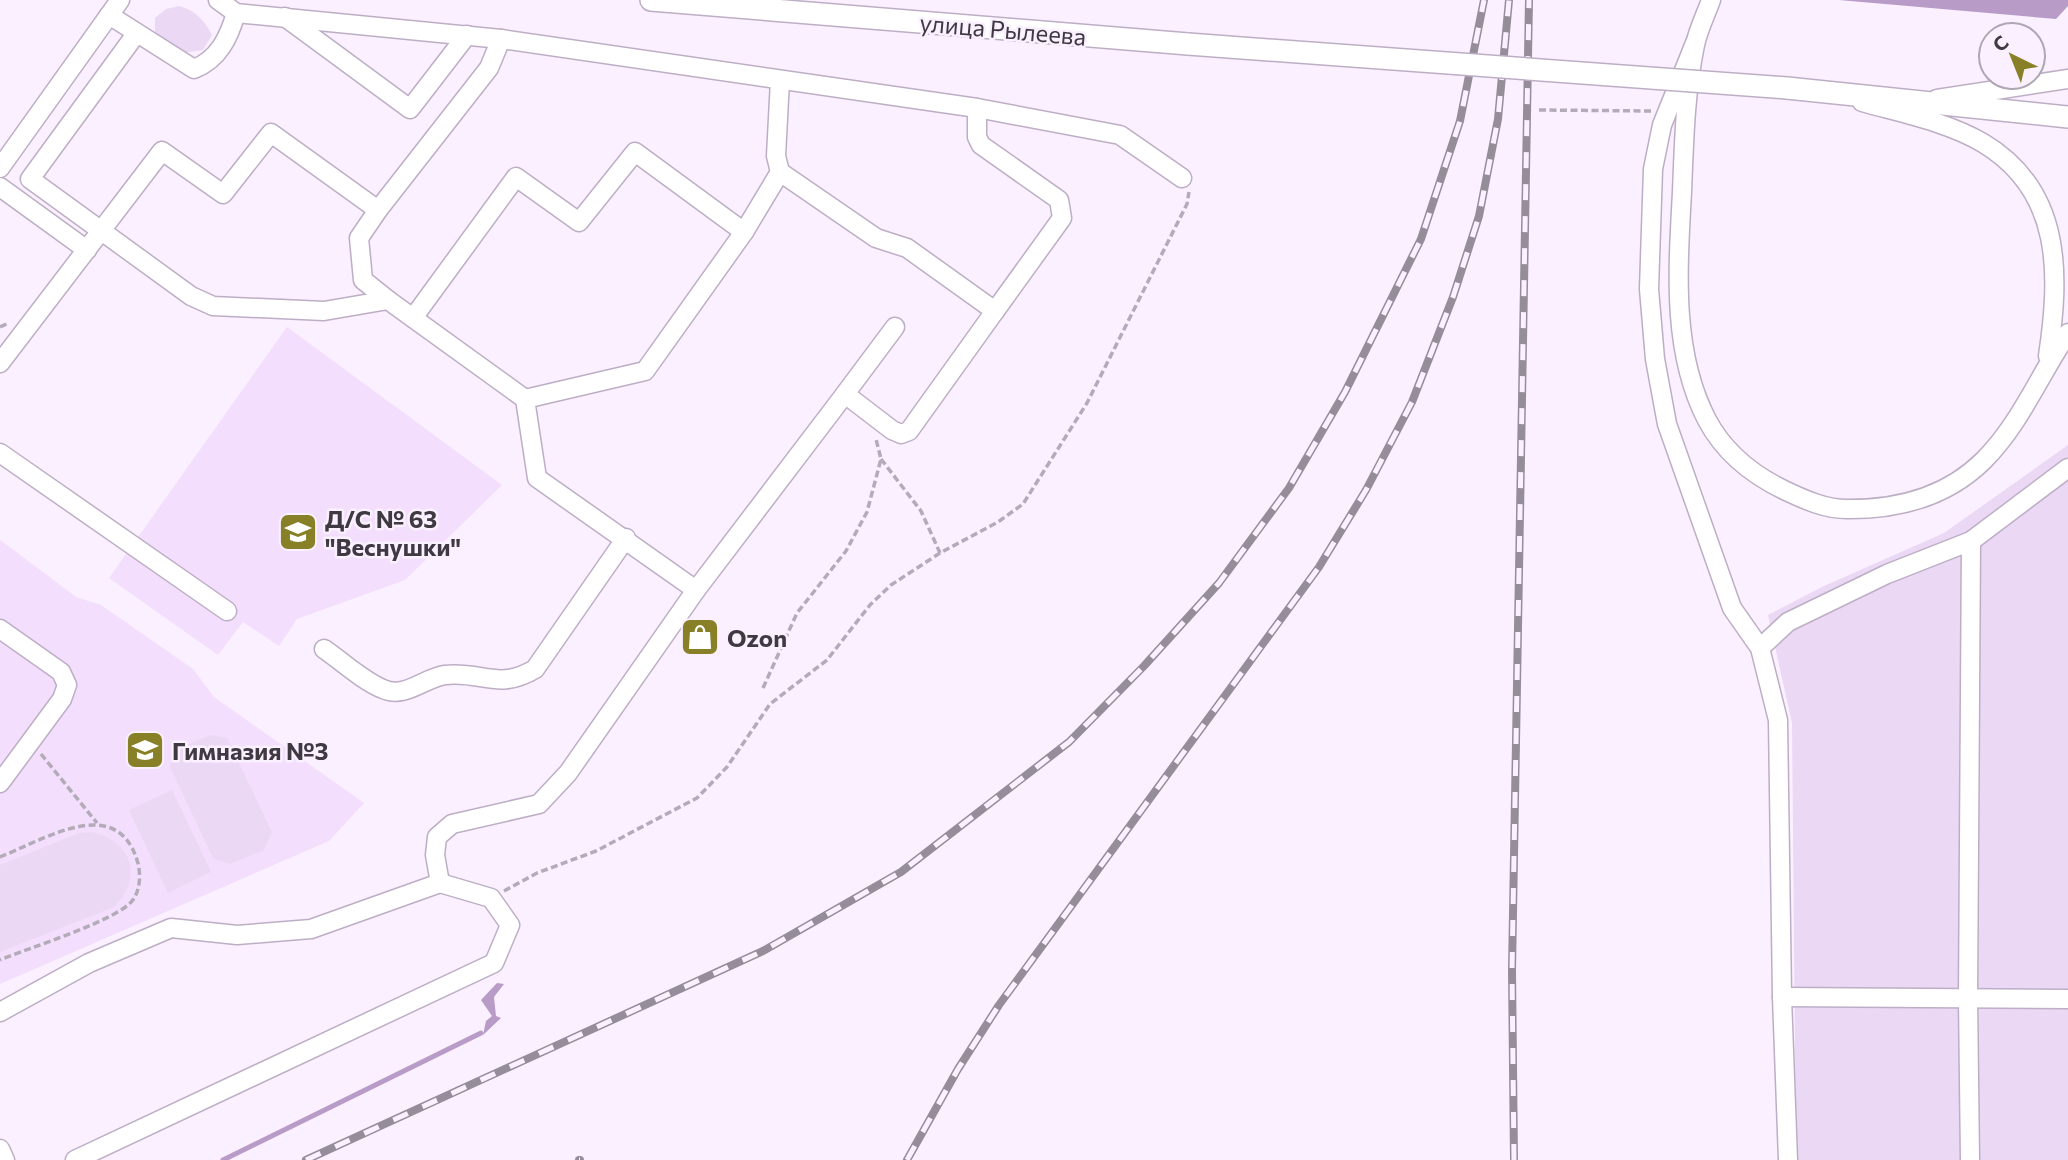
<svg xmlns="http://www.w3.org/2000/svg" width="2068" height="1160" font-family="Commissioner,sans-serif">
<rect width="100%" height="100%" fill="#faf0ff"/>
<!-- built -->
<g fill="#f3defd">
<polygon points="287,327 502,485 405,580 297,619 279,646 243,622 218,655 109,578"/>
<polygon points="0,540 76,597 101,605 193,669 214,697 364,803 329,841 0,984"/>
</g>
<!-- green -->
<g fill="#ebd8f5">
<path d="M179,6C195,10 204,20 212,35L203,50L181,53L155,39V18L166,9Z"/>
<polygon points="2068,445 2068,1160 1796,1160 1792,723 1768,615 1824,586 1944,533"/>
<path d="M210,735L227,738L272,832L264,850L230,864L213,858L170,767C172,747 194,743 210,735Z"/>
<polygon points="172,790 211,872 168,893 129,810"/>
<path d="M92,832C133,842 143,877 114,907L0,952V865L79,833Z"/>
</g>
<!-- water -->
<g fill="#b99bc8">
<polygon points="1839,0 2068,0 2068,6 2056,19"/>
<polygon points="497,983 504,984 494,997 496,1016 501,1018 483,1035 486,1021 492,1016 481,1000"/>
</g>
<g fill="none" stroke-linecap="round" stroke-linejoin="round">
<!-- stream -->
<polyline stroke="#b99bc8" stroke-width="5" points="223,1160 481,1033"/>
<!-- minor casing -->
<g stroke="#bdaec5" stroke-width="21">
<g id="minor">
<polyline points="218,0 236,13 501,39 977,108 1120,135 1182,178"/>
<path d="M1711,0C1706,14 1698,30 1695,45C1685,93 1684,143 1682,192C1678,267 1671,351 1707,420C1724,452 1753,475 1784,490C1805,500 1827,510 1850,509C1900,509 1947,497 1984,460C2020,424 2040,374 2068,333"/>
<path d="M109,15L194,69C219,59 229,37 236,13"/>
<polyline points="285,17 410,109 467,35"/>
<polyline points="136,34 30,179 191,296 213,306 324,311 388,300 525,399 537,478 696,590"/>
<polyline points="1695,43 1662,125 1653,169 1649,289 1655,359 1667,424 1732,608 1760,648 1778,720 1782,997 1788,1160"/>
<polyline points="780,80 776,156 780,172 876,238 907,248 995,311 1062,218 1059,200 981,145 977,137 977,108"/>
<polyline points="1937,99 2068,79"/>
<path d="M1862,102C1901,113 1948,122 1983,143C2063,191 2060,275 2048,356"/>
<polyline points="0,168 120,0"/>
<polyline points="0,187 87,250"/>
<polyline points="378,210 359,238 363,280 388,300"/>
<polyline points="413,318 516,177 579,222 635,152 744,232"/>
<polyline points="0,363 162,151 223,194 271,133 378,210 489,68 501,39"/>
<polyline points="845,394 895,327"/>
<polyline points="525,399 645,371 744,232 780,172"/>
<polyline points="0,453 227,611"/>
<polyline points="0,629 61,672 67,685 62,699 0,783"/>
<polyline points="1760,648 1788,622 1887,574 1971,541 2068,468"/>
<path d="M324,649C343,662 363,681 383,689C405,699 424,678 445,675C483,671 498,691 535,669L626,538"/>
<polyline points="440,883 435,855 437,837 452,824 539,804 568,773 696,590 845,394 892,430 901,434 909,431 995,311"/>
<polyline points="1782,997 2068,999"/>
<polyline points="0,1012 89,963 171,928 237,935 311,929 440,883"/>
<polyline points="0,1149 5,1160"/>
<polyline points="75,1160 494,963 510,925 491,898 440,883"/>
<polyline points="1970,1160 1968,998 1971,541"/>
</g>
</g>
<!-- major casing -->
<g stroke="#bdaec5" stroke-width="24">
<g id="major">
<polyline points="651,0 1188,44"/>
<polyline points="1787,88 2068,117"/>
</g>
</g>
<!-- path -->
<g stroke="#b3abb8" stroke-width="3.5" stroke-dasharray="7 3.5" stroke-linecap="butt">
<polyline points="1539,110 1652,111"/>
<polyline points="0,327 9,323"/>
<polyline points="881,459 921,511 940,553"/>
<polyline points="763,688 797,613 846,551 867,512 881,459 876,439"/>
<polyline points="41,754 97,823"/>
<path d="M0,857C43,840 116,793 137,860C141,872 141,890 132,901C116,921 28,948 0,960"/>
<polyline points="504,891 537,873 596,851 697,798 727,767 770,704 827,660 870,605 891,585 940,553 998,522 1023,504 1087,403 1187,204 1189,192"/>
</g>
<!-- minor -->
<use href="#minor" stroke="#fff" stroke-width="18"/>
<!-- major -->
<use href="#major" stroke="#fff" stroke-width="21"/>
<!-- rail casing -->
<g stroke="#958d99" stroke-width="8">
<g id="rail">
<polyline points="306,1160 763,951 901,872 1069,742 1144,666 1219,583 1289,488 1345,392 1421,239 1460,121 1484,0"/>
<polyline points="579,1160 580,1160"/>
<polyline points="907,1160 958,1069 999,1005 1319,567 1366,490 1412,402 1453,297 1479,216 1498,119 1509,0"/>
<polyline points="1514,1160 1512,970 1529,0"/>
</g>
</g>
<!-- rail -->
<use href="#rail" stroke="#faf0ff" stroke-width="5" stroke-dasharray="16" stroke-linecap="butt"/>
<!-- major-bridge casing -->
<g stroke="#bdaec5" stroke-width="24" stroke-linecap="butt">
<polyline id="major-bridge" points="1188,44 1787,88"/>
</g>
<!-- major-bridge -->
<use href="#major-bridge" stroke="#fff" stroke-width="21"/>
</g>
<!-- icons -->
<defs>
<g id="school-square" transform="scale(2.0125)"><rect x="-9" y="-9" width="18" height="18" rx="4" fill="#888027" stroke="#faf0ff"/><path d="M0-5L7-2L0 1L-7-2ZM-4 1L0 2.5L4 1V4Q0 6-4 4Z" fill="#fff"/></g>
<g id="shop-square" transform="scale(2.0125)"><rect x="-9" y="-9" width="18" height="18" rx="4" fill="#888027" stroke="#faf0ff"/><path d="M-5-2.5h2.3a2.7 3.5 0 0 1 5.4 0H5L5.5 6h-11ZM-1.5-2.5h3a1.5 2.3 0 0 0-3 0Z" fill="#fff"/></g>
</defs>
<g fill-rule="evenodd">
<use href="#school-square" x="298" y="532"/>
<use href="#shop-square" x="700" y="637"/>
<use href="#school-square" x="145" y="750"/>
</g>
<g text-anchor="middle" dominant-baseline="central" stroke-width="5" stroke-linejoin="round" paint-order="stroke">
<!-- street labels -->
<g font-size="24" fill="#3f3942" stroke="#faf0ff">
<text transform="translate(1003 29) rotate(5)">улица Рылеева</text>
</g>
<!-- poi labels -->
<g font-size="24" font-weight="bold" fill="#3f3942" stroke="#faf0ff" text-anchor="start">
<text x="325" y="518">Д/С № 63<tspan x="325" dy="28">"Веснушки"</tspan></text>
<text x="727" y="637">Ozon</text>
<text x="172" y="750">Гимназия №3</text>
</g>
</g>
<!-- north arrow -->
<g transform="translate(2012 56) rotate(317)"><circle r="33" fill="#faf0ff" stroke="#afa7b3" stroke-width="2"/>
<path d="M0-5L12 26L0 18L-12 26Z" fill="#888027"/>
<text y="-10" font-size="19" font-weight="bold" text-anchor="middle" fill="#3f3942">С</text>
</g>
</svg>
